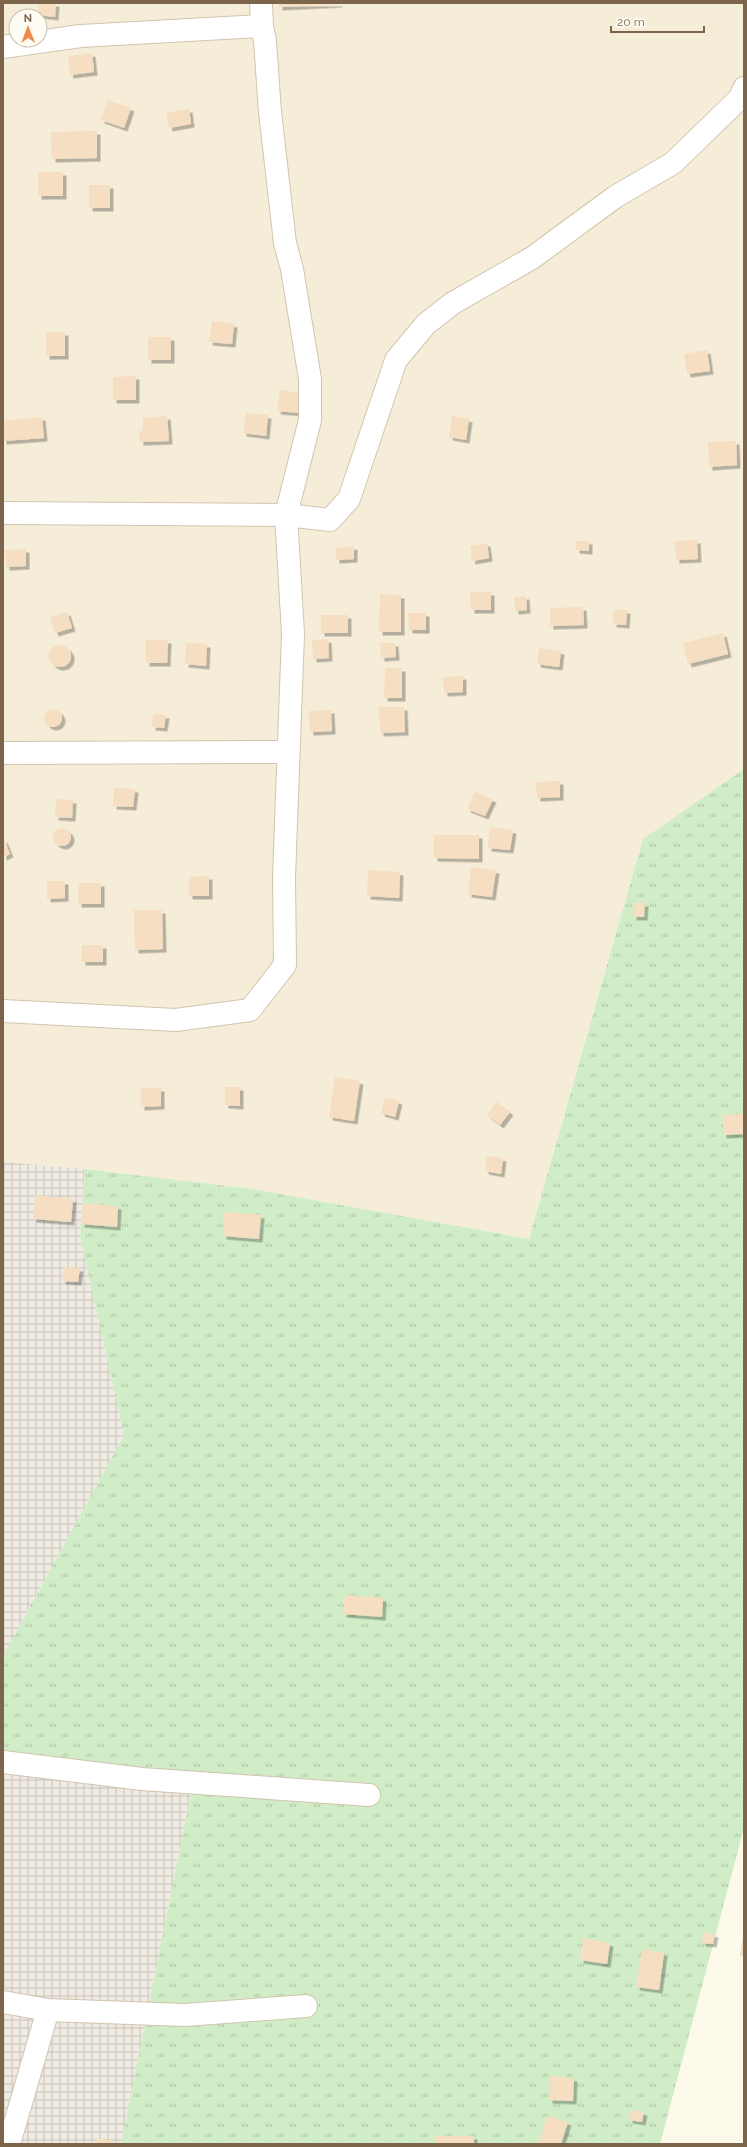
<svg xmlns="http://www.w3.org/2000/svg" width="747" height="2147" font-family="Raleway,sans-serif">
<defs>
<pattern id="industrial-grid" width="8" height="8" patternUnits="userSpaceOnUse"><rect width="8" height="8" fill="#efebe3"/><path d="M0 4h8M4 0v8" fill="none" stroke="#c7c2ba"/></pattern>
<pattern id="grass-tufts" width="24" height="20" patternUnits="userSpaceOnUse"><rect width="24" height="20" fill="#d0edc7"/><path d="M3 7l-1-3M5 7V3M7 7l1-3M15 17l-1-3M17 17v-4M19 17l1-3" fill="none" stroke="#aec4a4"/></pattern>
<filter id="shadow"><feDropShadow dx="3.5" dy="3.5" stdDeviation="0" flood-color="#0004"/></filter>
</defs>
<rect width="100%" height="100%" fill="#fefaeb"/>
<!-- residential -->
<path fill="#f6edd9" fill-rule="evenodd" d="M3,3H744V769L643,839L529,1239L252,1189L85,1169L3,1162ZM16,16H40V40H16Z"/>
<!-- industrial -->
<g fill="url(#industrial-grid)">
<polygon points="3,1162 85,1169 80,1237 124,1435 3,1656"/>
<polygon points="3,1753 191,1792 121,2144 3,2144"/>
</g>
<!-- grass -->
<polygon fill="url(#grass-tufts)" points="744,769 744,1828 660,2144 121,2144 191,1792 3,1753 3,1656 124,1435 80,1237 85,1169 252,1189 529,1239 643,839"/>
<!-- building -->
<g fill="#f5dec1" filter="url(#shadow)">
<polygon points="39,3 56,3 55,17 38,15"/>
<polygon points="279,3 339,3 339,4 279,7"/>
<polygon points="92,53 94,72 70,75 68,56"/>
<polygon points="108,100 131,108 124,128 101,120"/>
<polygon points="189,109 191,124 169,128 166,113"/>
<polygon points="97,131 97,158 52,159 51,132"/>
<rect x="38" y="172" width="25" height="24"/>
<rect x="89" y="185" width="21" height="23"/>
<polygon points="212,321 234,324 232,344 209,342"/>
<rect x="46" y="332" width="19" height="24"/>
<rect x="148" y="337" width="23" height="23"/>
<polygon points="707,350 710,371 687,374 684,354"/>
<polygon points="136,376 136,400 113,400 113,377"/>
<polygon points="280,390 302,393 299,413 277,411"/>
<polygon points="246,413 268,415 266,436 243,433"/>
<polygon points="167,416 169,441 140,442 139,431 143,431 143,418"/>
<polygon points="452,416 469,419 466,440 449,437"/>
<polygon points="42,417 44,438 3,441 3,421"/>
<polygon points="736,441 737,465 709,467 708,442"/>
<polygon points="697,540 698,559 676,560 675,541"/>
<polygon points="576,541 589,541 589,551 576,550"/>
<polygon points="487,543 489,558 472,561 470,546"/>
<polygon points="354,546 354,559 336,560 336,548"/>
<polygon points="26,549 26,566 6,567 5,550"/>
<polygon points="470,592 491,592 491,610 471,610"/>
<polygon points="380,594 401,595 401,632 379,632"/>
<polygon points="526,596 527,610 515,611 514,597"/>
<polygon points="583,607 584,625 550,626 550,608"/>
<polygon points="614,610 627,610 626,625 613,624"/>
<polygon points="67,612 72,628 55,633 50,617"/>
<polygon points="408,613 426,613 426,630 409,630"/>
<rect x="321" y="615" width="27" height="18"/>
<polygon points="723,633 728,654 688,664 683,643"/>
<polygon points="328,639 329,658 313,659 312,640"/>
<polygon points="146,640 168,640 167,663 146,663"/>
<polygon points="186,643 207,644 206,666 185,664"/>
<polygon points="380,643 395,643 396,657 381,658"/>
<circle cx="60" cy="656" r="11"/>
<polygon points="539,648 561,651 559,667 537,664"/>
<polygon points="385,668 402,668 402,698 384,698"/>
<polygon points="463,676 463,692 444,693 443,677"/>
<polygon points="379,707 404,707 405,732 380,733"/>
<circle cx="53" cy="718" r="9"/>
<polygon points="331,710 332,731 310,732 309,711"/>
<polygon points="153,714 166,715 164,728 152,727"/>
<polygon points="560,781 560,797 537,798 536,782"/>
<polygon points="114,788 135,789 133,807 113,806"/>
<polygon points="475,792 493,799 485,816 467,809"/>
<polygon points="56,799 73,800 72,818 55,817"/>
<polygon points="490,827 513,830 510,850 488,848"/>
<circle cx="62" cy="837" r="9"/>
<polygon points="434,835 479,835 479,859 434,858"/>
<polygon points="4,839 10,854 3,857 3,840"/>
<polygon points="471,867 496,870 492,897 468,894"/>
<polygon points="368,870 400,872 399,898 367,896"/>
<polygon points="209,876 209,896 189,896 189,877"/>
<polygon points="47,881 65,881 65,898 47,899"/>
<polygon points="79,883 101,883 101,904 78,904"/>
<polygon points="634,903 645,903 644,917 633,917"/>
<polygon points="134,910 162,910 163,949 135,950"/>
<rect x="82" y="945" width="21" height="17"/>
<polygon points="335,1077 360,1081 354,1121 329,1117"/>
<polygon points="225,1087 240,1087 240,1106 225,1105"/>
<polygon points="141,1088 161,1088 161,1106 141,1107"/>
<polygon points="385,1097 399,1101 395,1117 381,1113"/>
<polygon points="497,1102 510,1112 500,1125 487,1115"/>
<polygon points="744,1114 744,1134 723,1135 723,1115"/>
<polygon points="487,1156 503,1158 501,1174 485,1171"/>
<polygon points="35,1195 73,1199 71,1222 33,1219"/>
<polygon points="83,1203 118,1206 117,1227 81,1224"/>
<polygon points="224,1212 261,1215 259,1239 223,1236"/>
<polygon points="64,1267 80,1268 78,1282 62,1281"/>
<polygon points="345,1595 383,1598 382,1617 343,1614"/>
<polygon points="703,1932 715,1934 713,1944 702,1943"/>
<polygon points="743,1936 744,1936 744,1957 740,1956"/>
<polygon points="583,1938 610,1943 607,1964 580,1960"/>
<polygon points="642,1949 664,1953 659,1990 636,1987"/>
<polygon points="550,2076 574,2078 573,2101 549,2100"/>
<polygon points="631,2110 644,2112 642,2122 629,2120"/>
<polygon points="547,2116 568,2122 561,2144 538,2144"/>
<rect x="435" y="2136" width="39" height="8"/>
<polygon points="95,2138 112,2140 111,2144 95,2144"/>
</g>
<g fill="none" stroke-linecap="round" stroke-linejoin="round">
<!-- street casing -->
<g stroke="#d2c4af" stroke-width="24">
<g id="street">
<polyline points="3,47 81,36 262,26"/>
<polyline points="3,513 286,515 330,520 349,499 396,360 426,324 453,303 532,258 615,197 673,163 740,98 744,88"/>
<polyline points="3,753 288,752"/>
<polyline points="3,1011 176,1020 250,1010 285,965 284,877 293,634 286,515 310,420 310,379 292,269 285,243 270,112 265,41 262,26 261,3"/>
<polyline points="3,1762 142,1779 369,1795"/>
<polyline points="3,2002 48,2010 185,2015 306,2006"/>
<polyline points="9,2144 48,2010"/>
</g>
</g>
<!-- street -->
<use href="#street" stroke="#fff" stroke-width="22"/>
</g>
<!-- border -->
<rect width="747" height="2147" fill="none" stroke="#7c654b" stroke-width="8"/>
<!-- north arrow -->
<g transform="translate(28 28) rotate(359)"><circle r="19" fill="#fffcf3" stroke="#cbc0b0"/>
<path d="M0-3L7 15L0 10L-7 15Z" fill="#ed8a4b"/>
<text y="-6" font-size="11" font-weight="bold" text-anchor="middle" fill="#7c654b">N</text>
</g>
<!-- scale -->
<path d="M611 26v6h93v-6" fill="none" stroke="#7c654b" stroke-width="2"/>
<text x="617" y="26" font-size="12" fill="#7c654b" stroke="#fffcf3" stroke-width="3" paint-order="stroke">20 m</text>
</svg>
